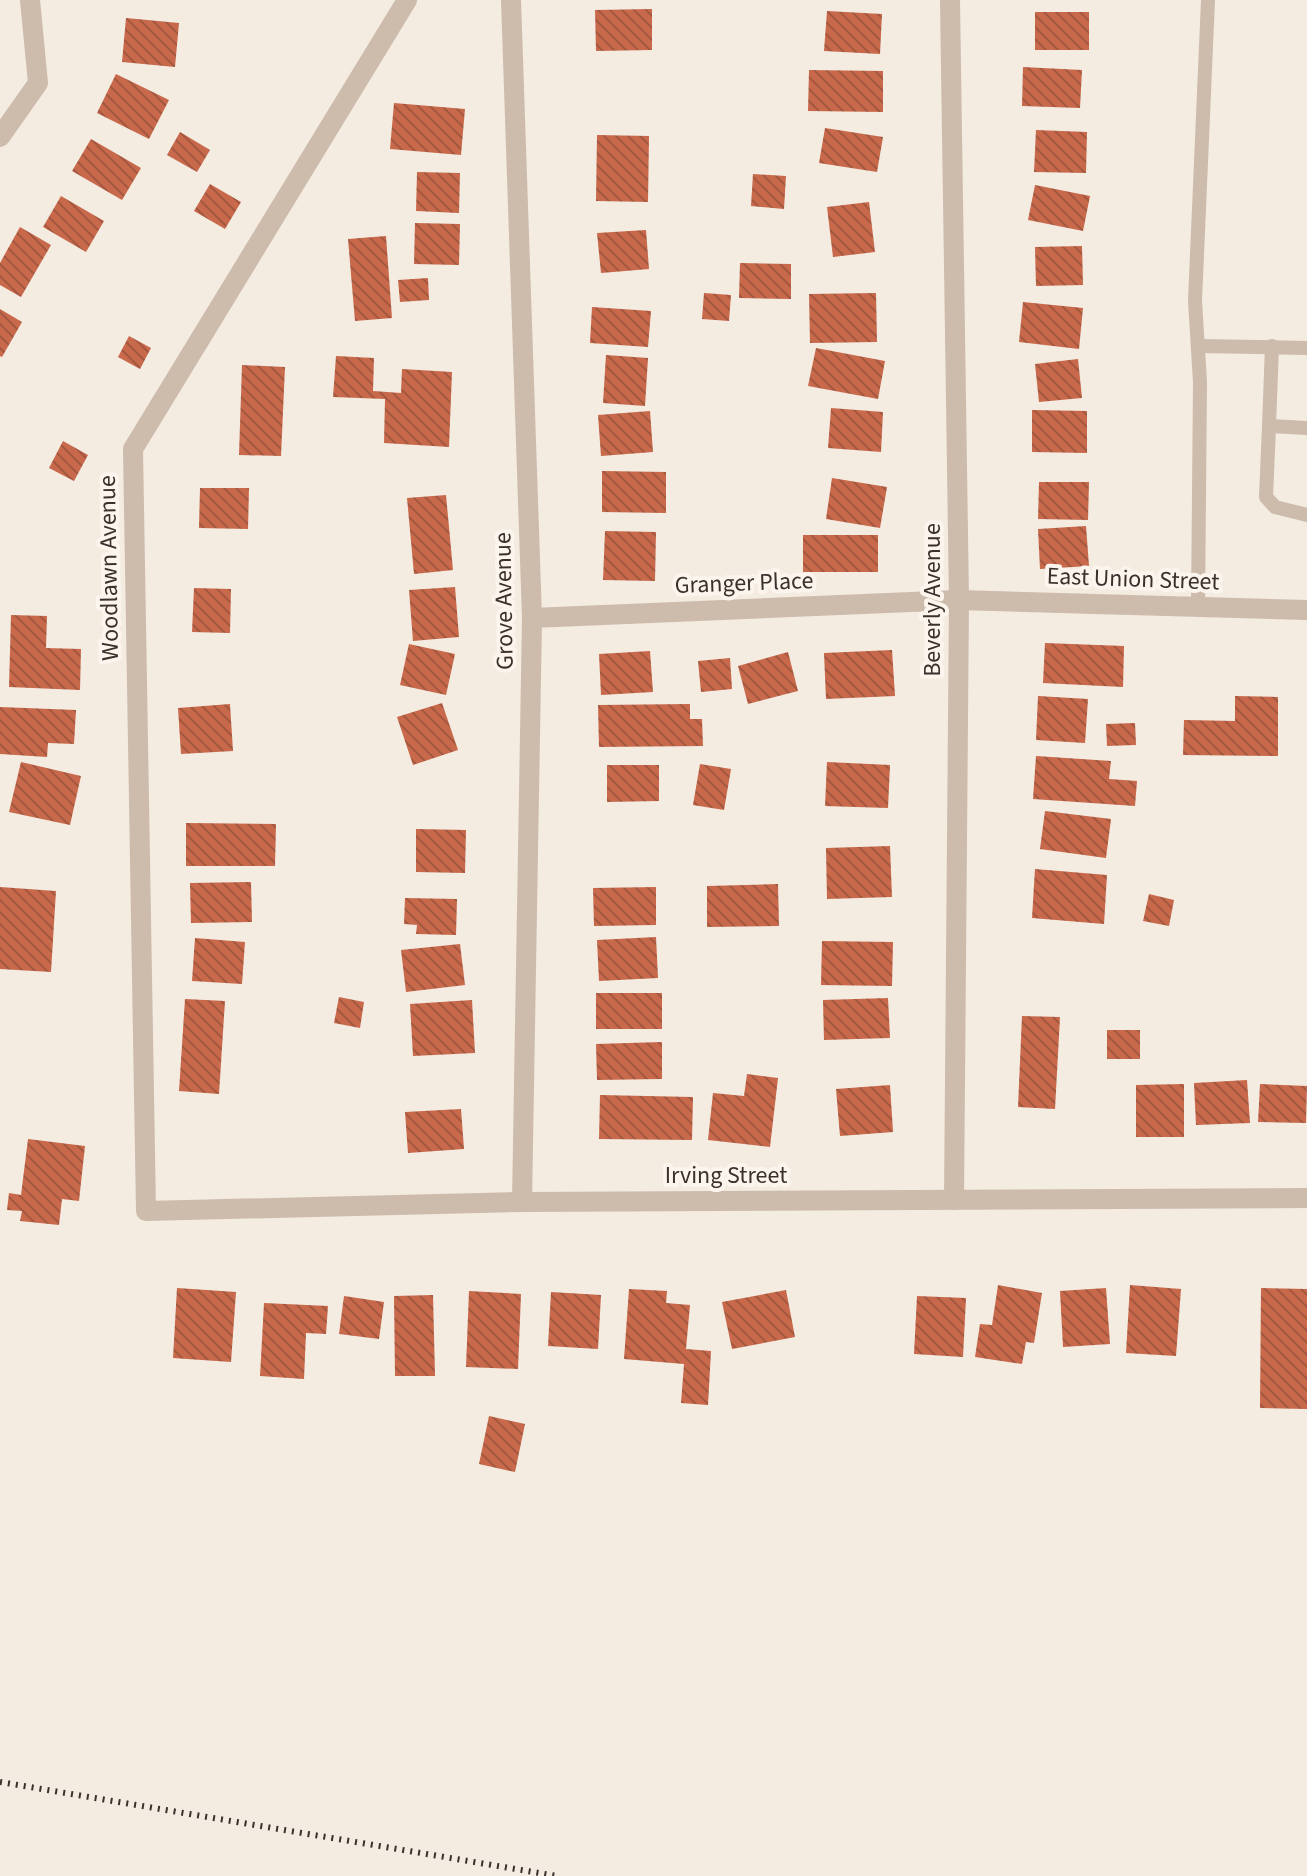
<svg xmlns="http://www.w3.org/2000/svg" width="1307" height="1876" font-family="'Source Sans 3',sans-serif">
<defs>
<pattern id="building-back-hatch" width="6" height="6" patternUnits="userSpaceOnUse" patternTransform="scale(2)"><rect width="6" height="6" fill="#c8694b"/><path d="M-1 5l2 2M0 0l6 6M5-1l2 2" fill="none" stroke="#a4573f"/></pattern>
</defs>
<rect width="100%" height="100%" fill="#f4ebe1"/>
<!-- building -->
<g fill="url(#building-back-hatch)">
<polygon points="652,9 652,50 596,51 595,10"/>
<polygon points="827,11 882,14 880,54 824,51"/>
<rect x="1035" y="12" width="54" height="38"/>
<polygon points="126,18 179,23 175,67 122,62"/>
<polygon points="1023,67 1082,70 1080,108 1022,106"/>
<polygon points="809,70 883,71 883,112 808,111"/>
<polygon points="116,74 169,100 149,139 97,113"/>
<polygon points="394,103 465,109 461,155 390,149"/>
<polygon points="825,128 883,137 877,172 819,163"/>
<polygon points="1036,130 1087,132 1086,173 1034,172"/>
<polygon points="180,132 210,150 197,172 167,155"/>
<polygon points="597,135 649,136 648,202 596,201"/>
<polygon points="91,139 141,168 122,200 72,171"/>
<polygon points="417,172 460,173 459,213 416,211"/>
<polygon points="753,174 786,176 784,209 751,206"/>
<polygon points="210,184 241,202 225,229 194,211"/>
<polygon points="1035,185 1090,196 1083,231 1028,220"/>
<polygon points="61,196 104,221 86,252 43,227"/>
<polygon points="869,202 875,252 833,257 827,207"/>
<polygon points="415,223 460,224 459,265 414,264"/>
<polygon points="20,227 51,245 21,297 0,285 0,263"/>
<polygon points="646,230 649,269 601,273 597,233"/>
<polygon points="386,236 392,318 355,321 348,239"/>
<polygon points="1082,246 1083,285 1036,286 1035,247"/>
<polygon points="740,263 791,264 791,299 739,298"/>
<polygon points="428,278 429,300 400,302 398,280"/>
<polygon points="704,293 731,295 729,321 702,319"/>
<polygon points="876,293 877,342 810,343 809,294"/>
<polygon points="1023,302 1083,308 1079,349 1019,342"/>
<polygon points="592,307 651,311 648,347 590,343"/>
<polygon points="0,309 22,322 2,357 0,356"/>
<polygon points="129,336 151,348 140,369 118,357"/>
<polygon points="816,348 885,361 878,399 808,386"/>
<polygon points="606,355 648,358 645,406 603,403"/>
<polygon points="336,356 374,358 373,391 401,393 402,369 452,372 449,447 384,443 385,399 333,397"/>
<polygon points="1078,359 1082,398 1039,402 1035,364"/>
<polygon points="242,365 285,367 281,456 239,455"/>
<polygon points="831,408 883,412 881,452 828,448"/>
<polygon points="1032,410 1087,411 1087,453 1032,452"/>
<polygon points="650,411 653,452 601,456 598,415"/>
<polygon points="63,441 88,455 74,481 49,468"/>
<polygon points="602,471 666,472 666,513 602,512"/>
<polygon points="832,478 887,487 880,528 826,519"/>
<polygon points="1039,482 1089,482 1088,520 1038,519"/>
<polygon points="200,488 249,488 248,529 199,528"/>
<polygon points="446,495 453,570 414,574 407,498"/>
<polygon points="1086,526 1089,566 1040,569 1038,529"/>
<polygon points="605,531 656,532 655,581 603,580"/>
<rect x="803" y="535" width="75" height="37"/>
<polygon points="455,587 459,637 413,641 409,590"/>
<polygon points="194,588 231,589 230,633 192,632"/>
<polygon points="11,615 47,616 46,648 81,649 80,690 9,687"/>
<polygon points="1045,643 1124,646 1123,687 1043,683"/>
<polygon points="409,644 455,654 446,695 400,685"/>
<polygon points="892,650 895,696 826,699 824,653"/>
<polygon points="650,651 653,692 601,695 599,654"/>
<polygon points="788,652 798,691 748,704 738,666"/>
<polygon points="730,658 732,689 701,692 698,661"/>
<polygon points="1038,696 1088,699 1085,743 1036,740"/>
<polygon points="1235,696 1278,697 1278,756 1183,755 1184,720 1235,721"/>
<polygon points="442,703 458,750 413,765 397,717"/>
<polygon points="230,704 233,751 181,754 178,708"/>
<polygon points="690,704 690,719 702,719 703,746 599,747 598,705"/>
<polygon points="0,707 76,710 74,744 48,743 47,757 0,754"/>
<polygon points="1135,723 1136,745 1107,746 1106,724"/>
<polygon points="1036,756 1111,761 1109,779 1137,781 1135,806 1033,799"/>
<polygon points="21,762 81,776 70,825 9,812"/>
<polygon points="827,762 890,765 888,808 825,806"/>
<polygon points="700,764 731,769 724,810 693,805"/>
<polygon points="607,765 659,765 659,801 607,802"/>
<polygon points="1045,811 1111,819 1106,858 1040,849"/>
<polygon points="186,823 276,824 275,866 186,866"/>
<polygon points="416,829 466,830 465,873 416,872"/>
<polygon points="890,846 892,897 827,899 826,848"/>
<polygon points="1035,869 1107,875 1104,924 1032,918"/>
<polygon points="251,882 252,922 191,923 190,883"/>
<polygon points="778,884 779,926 707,927 707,886"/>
<polygon points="0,887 56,891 51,972 0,969"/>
<polygon points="656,887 656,925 594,926 593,888"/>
<polygon points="1149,894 1174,900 1169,926 1143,921"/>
<polygon points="405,898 457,899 456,935 416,934 417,925 404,924"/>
<polygon points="656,937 658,978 599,981 597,940"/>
<polygon points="195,938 245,942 242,984 192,981"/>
<polygon points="822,941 893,942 892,986 821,985"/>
<polygon points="460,944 465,985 406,992 401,950"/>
<rect x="596" y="993" width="66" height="36"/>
<polygon points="339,997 364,1002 360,1028 334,1023"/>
<polygon points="888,998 890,1038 824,1040 823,1000"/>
<polygon points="185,999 225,1001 219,1094 179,1091"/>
<polygon points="472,1000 475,1053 413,1056 410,1004"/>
<polygon points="1022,1016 1060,1017 1055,1109 1018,1107"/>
<rect x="1107" y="1030" width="33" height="29"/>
<polygon points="662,1042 662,1079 597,1080 596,1044"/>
<polygon points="747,1074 778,1078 770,1147 708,1140 713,1093 744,1096"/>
<polygon points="1247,1080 1250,1123 1196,1125 1194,1083"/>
<polygon points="1184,1084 1184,1137 1136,1137 1136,1085"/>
<polygon points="1260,1084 1307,1086 1306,1123 1258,1122"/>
<polygon points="890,1085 893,1132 840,1136 836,1089"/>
<polygon points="600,1095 693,1097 692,1140 599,1139"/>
<polygon points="461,1109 464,1149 408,1153 405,1112"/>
<polygon points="28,1139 85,1146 79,1201 62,1199 59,1225 20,1221 22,1211 7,1210 9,1193 21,1195"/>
<polygon points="998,1285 1042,1293 1034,1343 1026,1342 1022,1364 975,1357 980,1324 992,1325"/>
<polygon points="1130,1285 1181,1289 1176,1356 1126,1353"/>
<polygon points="177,1288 236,1292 231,1362 173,1358"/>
<polygon points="1106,1288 1110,1344 1063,1347 1060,1291"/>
<polygon points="1261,1288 1307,1289 1307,1409 1260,1408"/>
<polygon points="629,1289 667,1291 666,1303 690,1305 686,1349 711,1351 708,1405 681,1403 684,1364 624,1359"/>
<polygon points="786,1290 795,1337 732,1349 722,1302"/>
<polygon points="469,1291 521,1294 518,1369 466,1367"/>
<polygon points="551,1292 601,1295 598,1349 548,1346"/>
<polygon points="433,1295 435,1376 395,1376 394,1296"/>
<polygon points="344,1296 384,1302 379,1339 339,1334"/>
<polygon points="917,1296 966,1298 963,1357 914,1354"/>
<polygon points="264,1303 328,1306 326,1334 306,1333 304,1379 260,1376"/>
<polygon points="489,1416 525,1424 515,1472 479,1464"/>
</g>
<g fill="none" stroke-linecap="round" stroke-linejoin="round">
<!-- lane -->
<g stroke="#cdbbac" stroke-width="14">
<polyline points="1198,346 1307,348"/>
<polyline points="1272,346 1269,426 1307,428"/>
<polyline points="1269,426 1266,497 1275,507 1307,515"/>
<polyline points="1198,607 1200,382 1195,301 1208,0"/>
</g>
<!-- street -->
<g stroke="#cdbbac" stroke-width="20">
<polyline points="407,0 133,449 146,1211 522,1202 1307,1198"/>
<polyline points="511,0 532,618 522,1202"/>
<polyline points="950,0 959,600 954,1200"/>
<polyline points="0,137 38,83 30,0"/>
<polyline points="532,618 959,600 1307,610"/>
</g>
<!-- rail -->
<polyline stroke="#3b302b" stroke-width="6" stroke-dasharray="2 6" stroke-linecap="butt" points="0,1782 557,1876"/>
</g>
<g text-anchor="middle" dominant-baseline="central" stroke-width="8" stroke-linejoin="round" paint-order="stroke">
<!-- street labels -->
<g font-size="24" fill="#3b302b" stroke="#fbf5ee">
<text transform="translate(109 568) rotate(-91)">Woodlawn Avenue</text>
<text transform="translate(1133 579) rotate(2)">East Union Street</text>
<text transform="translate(744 583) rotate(-2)">Granger Place</text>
<text transform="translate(932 600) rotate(-90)">Beverly Avenue</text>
<text transform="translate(504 601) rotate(-91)">Grove Avenue</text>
<text x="726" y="1175">Irving Street</text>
</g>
</g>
</svg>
